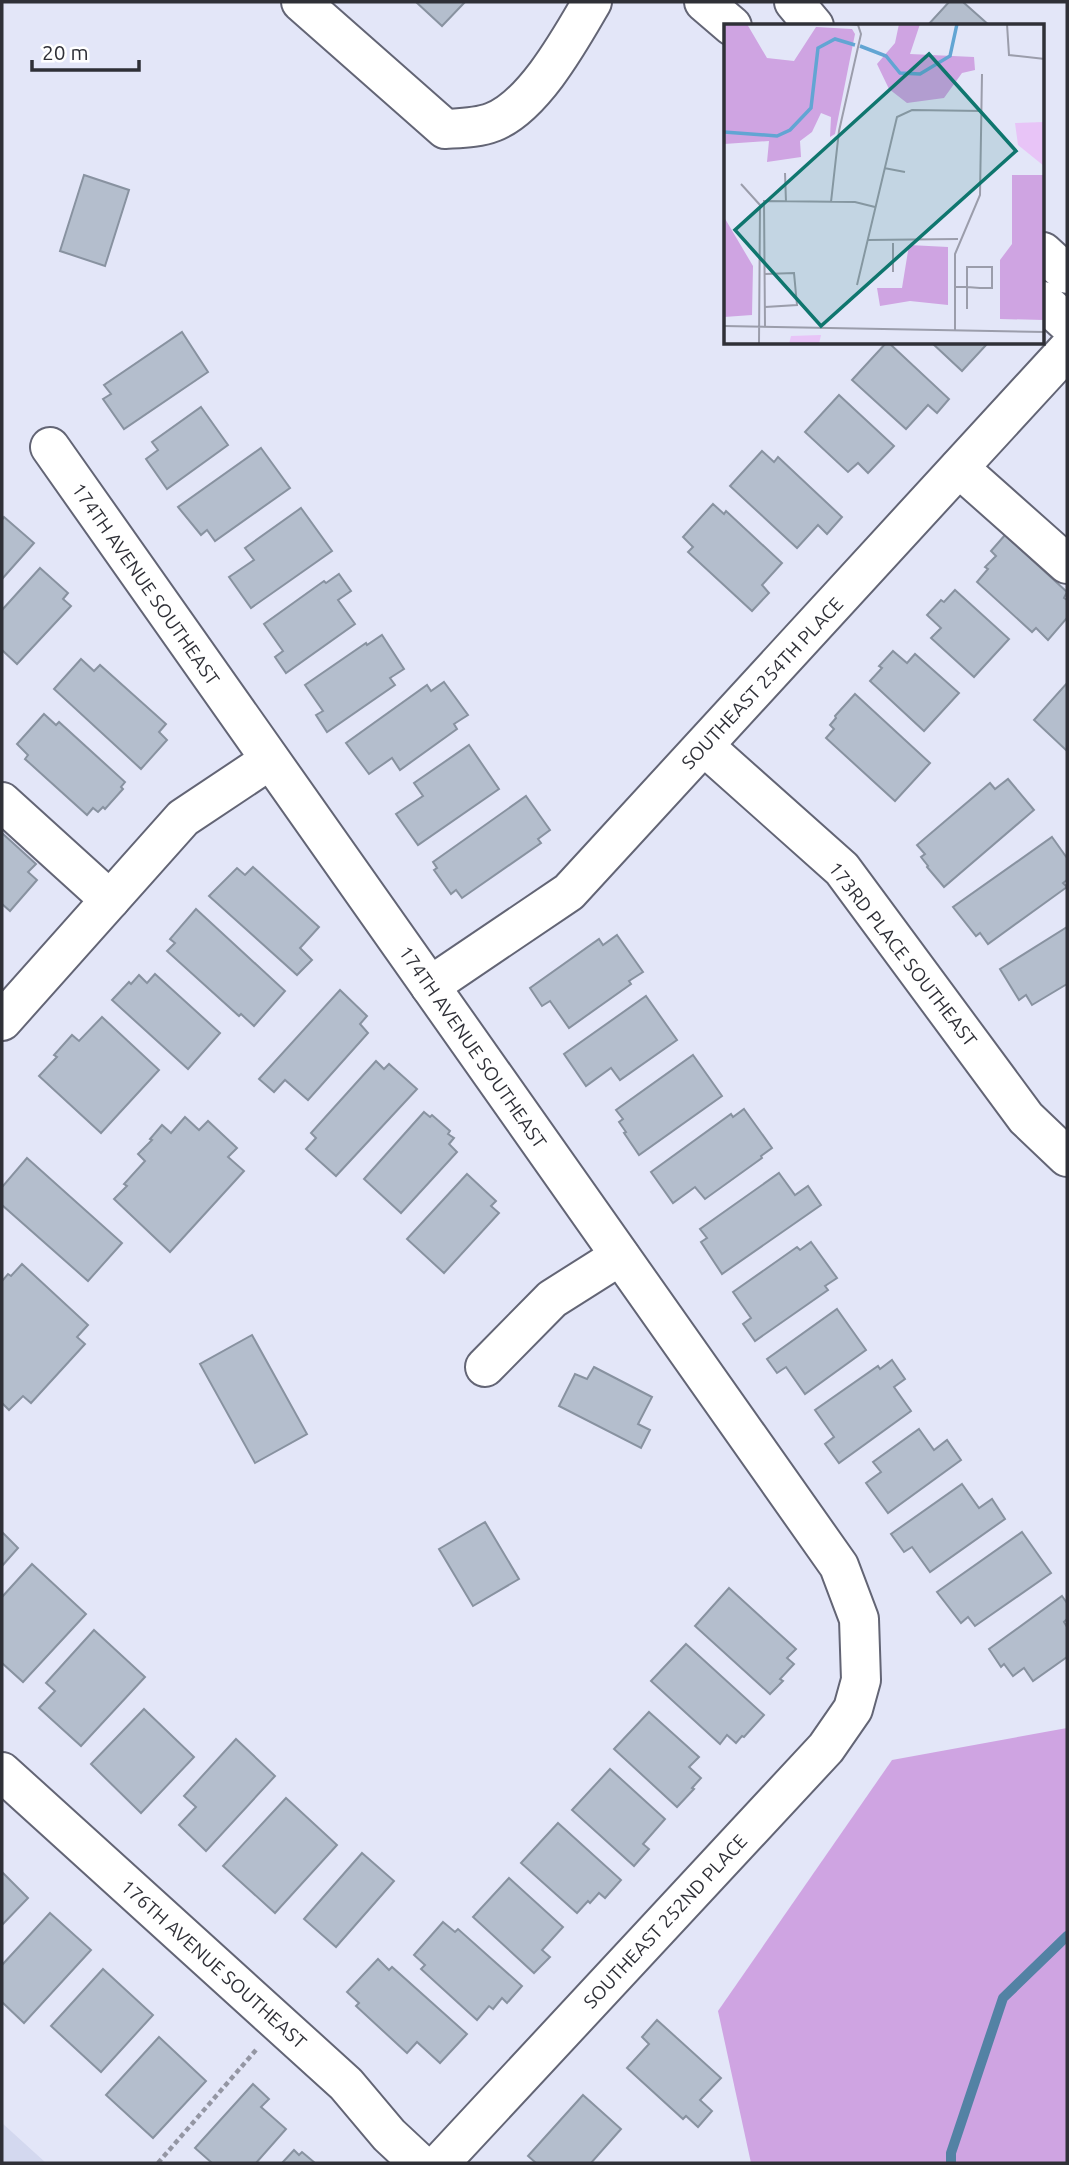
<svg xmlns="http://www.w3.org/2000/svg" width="1069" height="2165" font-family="Ubuntu,sans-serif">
<rect width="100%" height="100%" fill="#e3e6f8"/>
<!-- built -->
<polygon fill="#d3d8ef" points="2,2123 46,2163 2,2163"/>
<!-- forest -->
<polygon fill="#cfa4e2" points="1067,1728 1067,2163 751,2163 718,2011 892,1760"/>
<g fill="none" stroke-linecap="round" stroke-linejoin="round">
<!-- stream -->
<polyline stroke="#5382a4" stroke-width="10" points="951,2163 951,2153 1003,1998 1067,1936"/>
</g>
<!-- building -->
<g fill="#b4becd" stroke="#8892a0" stroke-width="2">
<polygon points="416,2 465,2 442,26"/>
<polygon points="949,2 963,2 990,26 927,26"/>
<polygon points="84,175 129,190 105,266 60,251"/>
<polygon points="182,332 208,372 124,429 103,399 111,394 104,385"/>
<polygon points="886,343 889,343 949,399 937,413 928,405 906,429 852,380"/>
<polygon points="932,343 986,343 987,344 962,371"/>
<polygon points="839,395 894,446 868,473 858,463 848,472 805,432"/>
<polygon points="201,407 228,445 167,489 146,459 158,450 152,442"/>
<polygon points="261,448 290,488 215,541 207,530 201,535 178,507"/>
<polygon points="762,451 774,462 778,457 842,517 827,534 818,525 797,548 730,486"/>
<polygon points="713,504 724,514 726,511 782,563 762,585 769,593 752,611 688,552 693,547 683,537"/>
<polygon points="301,508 332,551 251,608 229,577 254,560 245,548"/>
<polygon points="4,517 34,543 2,579 2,520"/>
<polygon points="1005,535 1067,592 1064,598 1067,600 1067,618 1048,640 1036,628 1032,632 977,582 988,569 985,567 996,556 991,551"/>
<polygon points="40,568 68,593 63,599 71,606 17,664 2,650 2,610"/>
<polygon points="339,574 351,591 338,600 355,624 286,673 275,657 283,651 264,624 324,581 326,583"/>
<polygon points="955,590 1009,639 974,677 931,638 941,628 927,615 941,600 944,602"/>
<polygon points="382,635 404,669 390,678 395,685 327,732 316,715 323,711 305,685 366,643 367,645"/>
<polygon points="893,651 907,663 915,654 959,693 924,731 870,681 882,668 879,666"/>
<polygon points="81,659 94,671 100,665 166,724 159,732 167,740 141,769 54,689"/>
<polygon points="444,682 468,715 454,724 457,729 400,770 392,758 369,774 346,743 427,685 431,691"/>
<polygon points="1067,683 1067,751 1034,720"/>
<polygon points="855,694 930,763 895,801 826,738 834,729 830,725 836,718 835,716"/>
<polygon points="44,714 56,725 59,722 125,782 121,787 123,789 105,809 103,807 98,812 93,808 87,815 25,759 28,755 17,744"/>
<polygon points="469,745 499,789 418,845 396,814 423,796 414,783"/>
<polygon points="1008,779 1034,810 944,887 927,867 928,866 921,857 925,854 917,845 990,783 995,789"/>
<polygon points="526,796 550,830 538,839 541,843 462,898 456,890 451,894 434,870 437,868 433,862"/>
<polygon points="2,833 36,864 28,872 37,880 10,911 2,904"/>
<polygon points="1052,837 1067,858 1067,880 1063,883 1067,887 988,944 980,933 976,936 953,907"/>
<polygon points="253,867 319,927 300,948 312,960 297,975 209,896 237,868 245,875"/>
<polygon points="196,909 285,991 254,1026 241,1014 239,1016 167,951 175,943 170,939"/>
<polygon points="1067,927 1067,984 1032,1005 1026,995 1019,1000 1000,969"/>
<polygon points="617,935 643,972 629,981 631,984 569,1028 550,1001 542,1006 530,988 599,939 603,945"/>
<polygon points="155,974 220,1033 188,1069 112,1000 129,982 131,984 139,975 147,983"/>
<polygon points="340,990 367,1016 360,1024 368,1033 308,1100 285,1080 274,1092 259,1079"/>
<polygon points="646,996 677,1040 620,1080 611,1068 586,1086 564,1054"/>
<polygon points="102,1017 159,1070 101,1133 39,1076 57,1057 54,1055 72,1035 79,1041"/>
<polygon points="693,1055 722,1096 639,1155 624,1133 626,1132 619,1122 623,1119 616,1110"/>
<polygon points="376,1061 384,1069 389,1064 417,1089 336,1176 306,1149 316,1138 311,1133"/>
<polygon points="744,1109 772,1148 761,1156 762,1158 705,1199 695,1187 673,1203 651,1172 731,1114 733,1117"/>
<polygon points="424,1112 430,1117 432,1115 450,1131 448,1134 454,1138 449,1144 457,1152 401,1213 364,1179"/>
<polygon points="185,1117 199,1130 208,1121 237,1148 228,1157 244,1171 170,1252 114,1199 127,1186 124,1184 145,1161 138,1154 152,1140 150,1139 162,1125 171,1133"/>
<polygon points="27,1158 122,1243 88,1281 2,1205 2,1187"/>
<polygon points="779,1173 795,1195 808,1186 821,1205 722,1274 701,1242 707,1238 700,1229"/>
<polygon points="467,1174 496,1201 491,1206 499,1213 444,1273 407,1239"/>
<polygon points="811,1242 837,1278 825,1286 828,1290 755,1341 743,1324 751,1318 733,1292 797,1247 800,1250"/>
<polygon points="22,1264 88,1325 77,1337 85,1344 31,1403 23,1396 9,1410 2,1403 2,1281 8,1274 11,1276"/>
<polygon points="837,1309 866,1350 805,1394 786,1367 777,1373 767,1359"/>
<polygon points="252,1335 307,1434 255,1463 200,1364"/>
<polygon points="892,1360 905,1379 894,1387 911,1411 839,1463 825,1444 834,1437 815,1410 878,1366 880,1369"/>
<polygon points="594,1367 652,1397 638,1424 650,1430 641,1448 559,1406 575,1374 587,1379"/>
<polygon points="919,1429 934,1450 947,1440 961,1460 888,1513 866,1483 881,1472 873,1462"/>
<polygon points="962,1484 979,1508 992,1499 1005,1519 930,1572 912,1547 904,1552 891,1534"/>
<polygon points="485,1522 519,1579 473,1606 439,1549"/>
<polygon points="2,1532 18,1548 2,1566"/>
<polygon points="1022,1532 1051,1573 975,1626 968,1617 961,1623 937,1592"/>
<polygon points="32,1564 86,1614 23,1682 2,1663 2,1597"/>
<polygon points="729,1588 796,1649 787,1658 794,1664 780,1679 783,1681 770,1694 695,1626"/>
<polygon points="1062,1596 1067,1603 1067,1619 1064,1622 1067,1627 1067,1657 1033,1681 1024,1668 1013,1676 1004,1664 1001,1667 989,1649"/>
<polygon points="94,1630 145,1677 81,1746 39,1708 55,1691 46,1683"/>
<polygon points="686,1644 764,1715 744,1737 742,1736 736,1743 727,1735 720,1744 651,1681"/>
<polygon points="144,1709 194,1757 141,1813 91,1764"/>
<polygon points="649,1712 699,1757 689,1767 701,1778 692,1788 694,1789 677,1807 614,1749"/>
<polygon points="236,1739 275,1776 206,1851 179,1825 196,1807 184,1796"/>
<polygon points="610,1769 665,1819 643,1844 649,1849 634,1866 572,1810"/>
<polygon points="286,1798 337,1845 275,1913 223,1866"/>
<polygon points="558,1823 621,1880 605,1898 599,1893 590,1903 588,1901 577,1913 521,1863"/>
<polygon points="362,1853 394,1881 336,1947 304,1919"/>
<polygon points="2,1872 28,1898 2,1925"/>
<polygon points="509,1878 563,1927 542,1950 550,1957 534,1973 473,1917"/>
<polygon points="50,1913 91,1950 24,2023 2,2002 2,1965"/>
<polygon points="443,1922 455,1932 458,1929 522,1986 507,2003 502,1998 493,2009 489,2006 477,2020 421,1969 425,1965 414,1955"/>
<polygon points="378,1959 389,1970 392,1967 467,2034 440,2063 417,2042 407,2053 356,2006 359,2003 347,1992"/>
<polygon points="103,1969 153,2015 101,2072 51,2026"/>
<polygon points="657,2020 721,2078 700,2100 712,2111 698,2127 686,2116 683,2119 627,2068 649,2044 642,2037"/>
<polygon points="159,2037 206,2081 153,2138 106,2095"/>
<polygon points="253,2084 269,2099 261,2107 286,2129 256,2163 212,2163 195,2148"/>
<polygon points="583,2095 621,2129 591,2163 536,2163 528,2156"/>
<polygon points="294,2150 299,2155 302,2152 315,2163 282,2163"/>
</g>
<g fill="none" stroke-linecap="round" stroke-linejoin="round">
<!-- minor casing -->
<g stroke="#636575" stroke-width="42">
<g id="minor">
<path d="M301,2L445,129C462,128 478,128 493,122C534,106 571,38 592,2"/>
<polyline points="704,2 732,26"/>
<polyline points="794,2 814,26"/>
<polyline points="1043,252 1067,274"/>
<polyline points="1043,301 1067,323"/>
<polyline points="50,447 839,1566 859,1619 861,1680 853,1709 826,1748 440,2163"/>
<polyline points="959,468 1067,564"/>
<polyline points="704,746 842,869 1026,1118 1067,1157"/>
<polyline points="2,802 110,900"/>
<polyline points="430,986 569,892 1067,350"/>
<polyline points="2,1021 183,818 270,760"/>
<polyline points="485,1367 552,1299 620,1256"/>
<polyline points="2,1772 346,2084 389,2135 419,2163"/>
</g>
</g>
<!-- path -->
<polyline stroke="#9496a3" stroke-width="4.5" stroke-dasharray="5 3.5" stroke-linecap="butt" points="158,2163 256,2050"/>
<!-- minor -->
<use href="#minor" stroke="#fff" stroke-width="38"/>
</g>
<g text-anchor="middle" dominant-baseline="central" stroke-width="5" stroke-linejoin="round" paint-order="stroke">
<!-- street labels -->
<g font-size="19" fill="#2f3037" stroke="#fff">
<text transform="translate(146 584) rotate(55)">174TH AVENUE SOUTHEAST</text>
<text transform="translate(762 683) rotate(-47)">SOUTHEAST 254TH PLACE</text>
<text transform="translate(903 954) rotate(52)">173RD PLACE SOUTHEAST</text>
<text transform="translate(473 1047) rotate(55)">174TH AVENUE SOUTHEAST</text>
<text transform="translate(665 1921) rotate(-47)">SOUTHEAST 252ND PLACE</text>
<text transform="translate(214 1964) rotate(42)">176TH AVENUE SOUTHEAST</text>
</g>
</g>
<!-- overview -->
<g transform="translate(724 24)">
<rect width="320" height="320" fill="#e3e6f8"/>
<path d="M320,98H321L320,142L294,121L291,99ZM97,311L95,320H65L67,312Z" fill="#e8c4f7"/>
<path d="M0,0H23L43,34L70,37L92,3L128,5L131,10L111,110L106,113L107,93L97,89L88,108L76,117L77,133L43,138L45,117L0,120ZM175,0H196L186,30L250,33L251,46L238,49L220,74L183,79L165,65L153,40L171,19ZM288,151H320V296L276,295V236L288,220ZM0,193L29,242L28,291L0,293ZM185,221L224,223V281L186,277L156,282L153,264H178Z" fill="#cfa4e2"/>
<path fill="none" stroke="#62a5d3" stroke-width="3.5" d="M136,22L162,32L176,49L196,50L226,32L233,0M0,108L53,112L66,106L87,84L94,24L111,15L131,21"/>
<path fill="none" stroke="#9b9dab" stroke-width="2" d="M283,0L285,31L321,35M160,144L181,148M61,149L62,178M17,160L36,181L35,320M107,178L115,107L137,10L134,1L125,0M144,216L234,215M169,248V219M41,250L70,249L73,281L41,283M133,261L173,93L188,86L258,87M231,263H243L256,264H268V243H243V285M0,302L321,308M41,302L40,177L131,178L151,183M231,307V230L256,171L258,50"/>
<path fill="#0f766e" fill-opacity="0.15" stroke="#0f766e" stroke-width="3.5" d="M205,30L292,127L97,302L11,206Z"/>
<rect width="320" height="320" fill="none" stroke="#2f3037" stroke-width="3.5"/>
</g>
<!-- border -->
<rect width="1069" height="2165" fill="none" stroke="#2f3037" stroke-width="7"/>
<!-- scale -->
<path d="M32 60v10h107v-10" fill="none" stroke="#2f3037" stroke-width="3.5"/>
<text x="42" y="60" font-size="21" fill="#2f3037" stroke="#ffffff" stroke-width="5" paint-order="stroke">20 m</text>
</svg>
